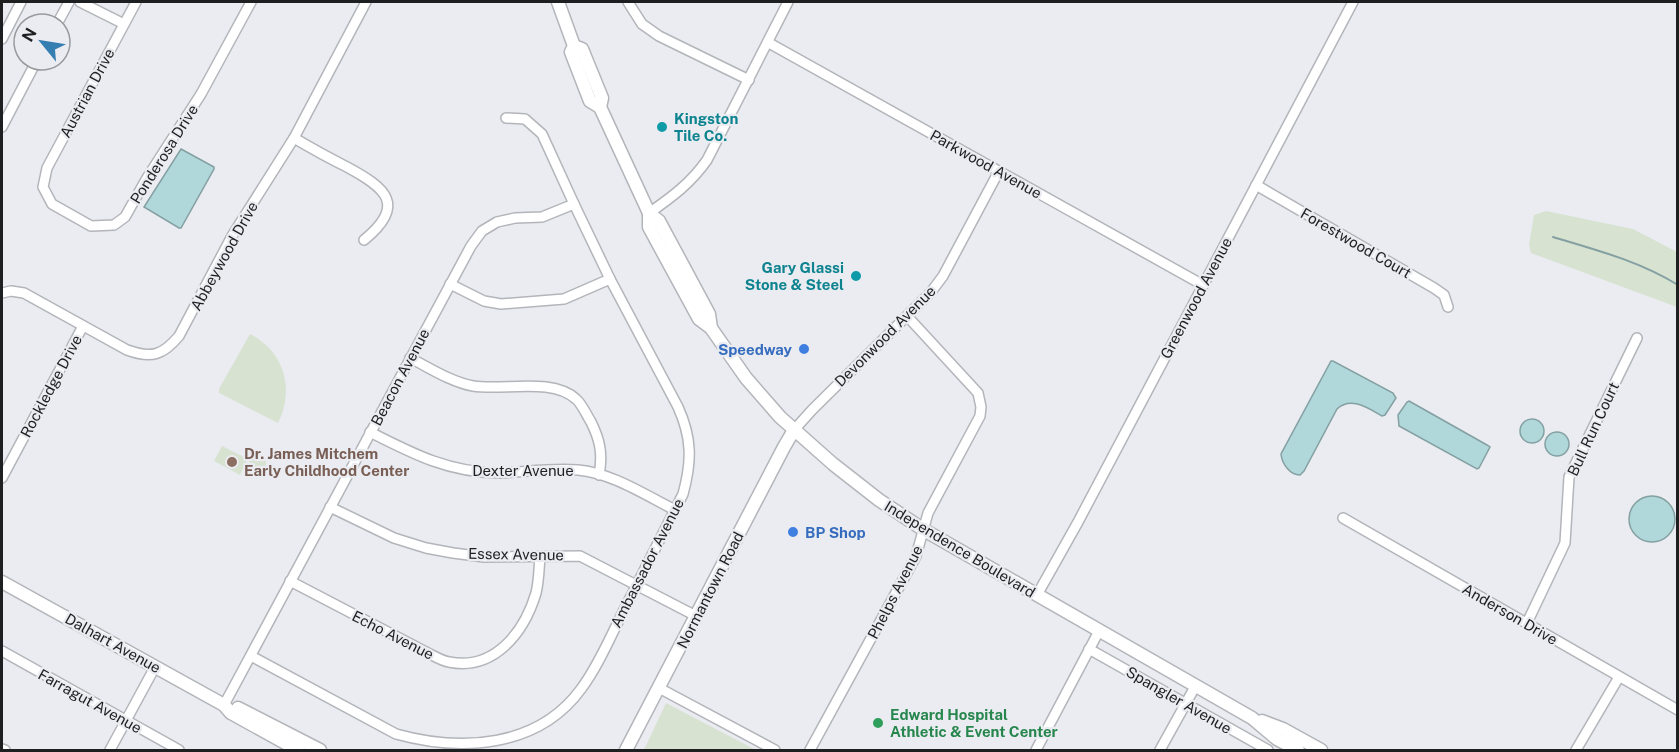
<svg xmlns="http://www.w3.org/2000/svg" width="1679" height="752" font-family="'Public Sans',sans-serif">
<rect width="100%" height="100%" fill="#eaecf1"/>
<!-- green -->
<g fill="#d7e2d1">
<polygon points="1546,211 1633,229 1677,252 1677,307 1531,253 1529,245 1534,215"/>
<path d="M250,334C284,351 295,389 278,423L219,393V389Z"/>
<polygon points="222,446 248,459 240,475 214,461"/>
<polygon points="257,455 266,461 266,471 263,476 250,473 247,468 250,459"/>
<polygon points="666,703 756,750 644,750"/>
</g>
<!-- water -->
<g fill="#b0d7da" stroke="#84a0a2" stroke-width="1.5">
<polygon points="181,149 214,167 214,169 181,228 179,228 144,207"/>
<path d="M1331,361H1333L1393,393L1396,398L1385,415L1382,416C1368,408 1351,396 1337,409L1304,471L1300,475C1290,475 1282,464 1281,454Z"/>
<polygon points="1409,401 1487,445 1490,447 1479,468 1477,469 1399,426 1398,415 1407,402"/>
<circle cx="1532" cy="431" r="12"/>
<circle cx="1557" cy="444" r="12"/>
<circle cx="1652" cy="519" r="23"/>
</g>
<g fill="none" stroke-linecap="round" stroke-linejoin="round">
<!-- stream -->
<path stroke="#84a0a2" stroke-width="2" d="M1553,237C1596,250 1639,261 1678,285"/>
<!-- minor casing -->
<g stroke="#b3b5ba" stroke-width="12">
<g id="minor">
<polyline points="80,2 124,24"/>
<polyline points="136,2 47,168 43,187 52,204 91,226 114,225 125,217 147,178 201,94 251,2"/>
<polyline points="628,2 642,24 659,36 749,80"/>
<polyline points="57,24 69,2"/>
<polyline points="2,39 21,2"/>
<polyline points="769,43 1203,285"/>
<polyline points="2,127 37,60"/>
<path d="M294,138C311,148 329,158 347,167C386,188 407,205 364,240"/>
<polyline points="1256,185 1434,288 1444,295 1448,307"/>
<path d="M649,213C672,197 691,183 707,160L788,2"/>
<polyline points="450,284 484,301 501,304 564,299 610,279"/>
<path d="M2,293L11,291L24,293L127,350C152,359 163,355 179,336L232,236L294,138L366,2"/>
<path d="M410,358C430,368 451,382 473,386C503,391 552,377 576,399C582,404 586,414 591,422C600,440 603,454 599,475"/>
<polyline points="794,430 812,410 931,292 943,276 999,171"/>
<path d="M370,432C413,454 450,473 500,473C525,472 552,468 578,470C612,473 645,495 675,510"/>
<polyline points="2,478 83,326"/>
<polyline points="330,507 394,538 426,548 453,553 484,557 580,556 696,616"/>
<polyline points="1343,518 1678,710"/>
<path d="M290,581L428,653C434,656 442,661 449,662C494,671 524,633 536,593C539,581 539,568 540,556"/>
<polyline points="1037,595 1078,522 1353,2"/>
<polyline points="1527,623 1565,543 1569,477 1637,338"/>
<polyline points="1089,649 1268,750"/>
<polyline points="2,651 179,750"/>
<path d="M251,656L396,734C461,752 538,748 581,689C599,665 611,635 625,608C644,570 664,532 683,494C692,461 692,438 678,407L610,279L574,204L542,134L525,119L506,118"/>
<polyline points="659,688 775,750"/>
<polyline points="224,705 471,246 482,231 497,222 515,218 542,217 574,204"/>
<polyline points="2,749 5,750"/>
<polyline points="110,750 155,667"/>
<polyline points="810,750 916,556 928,513 980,416 981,407 978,393 907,316"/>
<polyline points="1036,750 1099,631"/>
<polyline points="1160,750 1196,685"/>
<polyline points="1576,750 1619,677"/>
</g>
</g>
<!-- major casing -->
<g stroke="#b3b5ba" stroke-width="15">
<g id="major">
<polyline points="558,2 574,46 571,52 590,101 600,107"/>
<polyline points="574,46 582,49 602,98 600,107 649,213 659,221 709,314 711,328"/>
<polyline points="649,213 649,227 699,319 711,328 746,378 780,417 833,464 879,500 924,530 1252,718 1277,739 1298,750"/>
<polyline points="2,582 224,705 231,713 298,750"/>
<polyline points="238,708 320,750"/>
<polyline points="1262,721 1283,729 1321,750"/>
<polyline points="626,750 784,447 794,430"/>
</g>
</g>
<!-- minor -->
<use href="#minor" stroke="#fff" stroke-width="9"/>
<!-- major -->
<use href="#major" stroke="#fff" stroke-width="12"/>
</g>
<!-- markers -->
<g fill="#0f9aa8" stroke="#eaecf1" stroke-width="2">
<circle cx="662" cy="127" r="6"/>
<circle cx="856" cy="276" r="6"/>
</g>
<g fill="#3f7fe0" stroke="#eaecf1" stroke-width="2">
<circle cx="804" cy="349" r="6"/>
<circle cx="793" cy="532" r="6"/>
</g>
<circle fill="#8d6e63" stroke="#eaecf1" stroke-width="2" cx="232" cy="462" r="6"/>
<circle fill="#2e9e5b" stroke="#eaecf1" stroke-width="2" cx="878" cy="723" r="6"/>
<g text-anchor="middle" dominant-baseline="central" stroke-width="4.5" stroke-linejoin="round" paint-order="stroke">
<!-- street labels -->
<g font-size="15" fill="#1e1f21" stroke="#eaecf1">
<text transform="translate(87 93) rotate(-62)">Austrian Drive</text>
<text transform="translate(164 154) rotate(-58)">Ponderosa Drive</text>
<text transform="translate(986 164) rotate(29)">Parkwood Avenue</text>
<text transform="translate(1356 243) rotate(30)">Forestwood Court</text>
<text transform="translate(224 256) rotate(-61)">Abbeywood Drive</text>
<text transform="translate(1196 298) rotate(-62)">Greenwood Avenue</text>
<text transform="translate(885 336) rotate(-45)">Devonwood Avenue</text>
<text transform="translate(400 377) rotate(-62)">Beacon Avenue</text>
<text transform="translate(51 386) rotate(-62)">Rockledge Drive</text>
<text transform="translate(1593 429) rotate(-65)">Bull Run Court</text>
<text x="523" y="470">Dexter Avenue</text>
<text transform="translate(960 549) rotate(31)">Independence Boulevard</text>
<text transform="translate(516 554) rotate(1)">Essex Avenue</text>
<text transform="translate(647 563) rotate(-63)">Ambassador Avenue</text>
<text transform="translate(710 590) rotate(-63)">Normantown Road</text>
<text transform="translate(895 592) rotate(-63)">Phelps Avenue</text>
<text transform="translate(1510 614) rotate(30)">Anderson Drive</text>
<text transform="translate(393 635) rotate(27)">Echo Avenue</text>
<text transform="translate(113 643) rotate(29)">Dalhart Avenue</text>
<text transform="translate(1179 700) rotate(30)">Spangler Avenue</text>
<text transform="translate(90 701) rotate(29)">Farragut Avenue</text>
</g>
<!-- culture labels -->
<g font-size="15" font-weight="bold" fill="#0d838f" stroke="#eaecf1" text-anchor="start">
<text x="674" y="118">Kingston<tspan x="674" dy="17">Tile Co.</tspan></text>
<text x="844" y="267" text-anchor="end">Gary Glassi<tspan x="844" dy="17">Stone &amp; Steel</tspan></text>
</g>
<!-- shop labels -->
<g font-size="15" font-weight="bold" fill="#366cbe" stroke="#eaecf1" text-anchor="end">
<text x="792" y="349">Speedway</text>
<text x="805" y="532" text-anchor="start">BP Shop</text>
</g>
<!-- education labels -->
<g font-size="15" font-weight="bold" fill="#785e54" stroke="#eaecf1" text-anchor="start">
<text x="244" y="453">Dr. James Mitchem<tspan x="244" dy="17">Early Childhood Center</tspan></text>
</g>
<!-- leisure labels -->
<g font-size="15" font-weight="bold" fill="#27864d" stroke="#eaecf1" text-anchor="start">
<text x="890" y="714">Edward Hospital<tspan x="890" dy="17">Athletic &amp; Event Center</tspan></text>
</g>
</g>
<!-- border -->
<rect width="1679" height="752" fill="none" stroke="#1e1f21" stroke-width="6"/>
<!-- north arrow -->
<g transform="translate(42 42) rotate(300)"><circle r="28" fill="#eaecf1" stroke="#989a9e" stroke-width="1.5"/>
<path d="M0-4.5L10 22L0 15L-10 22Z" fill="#347eb2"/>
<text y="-9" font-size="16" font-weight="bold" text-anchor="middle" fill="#1e1f21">N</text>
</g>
</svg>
